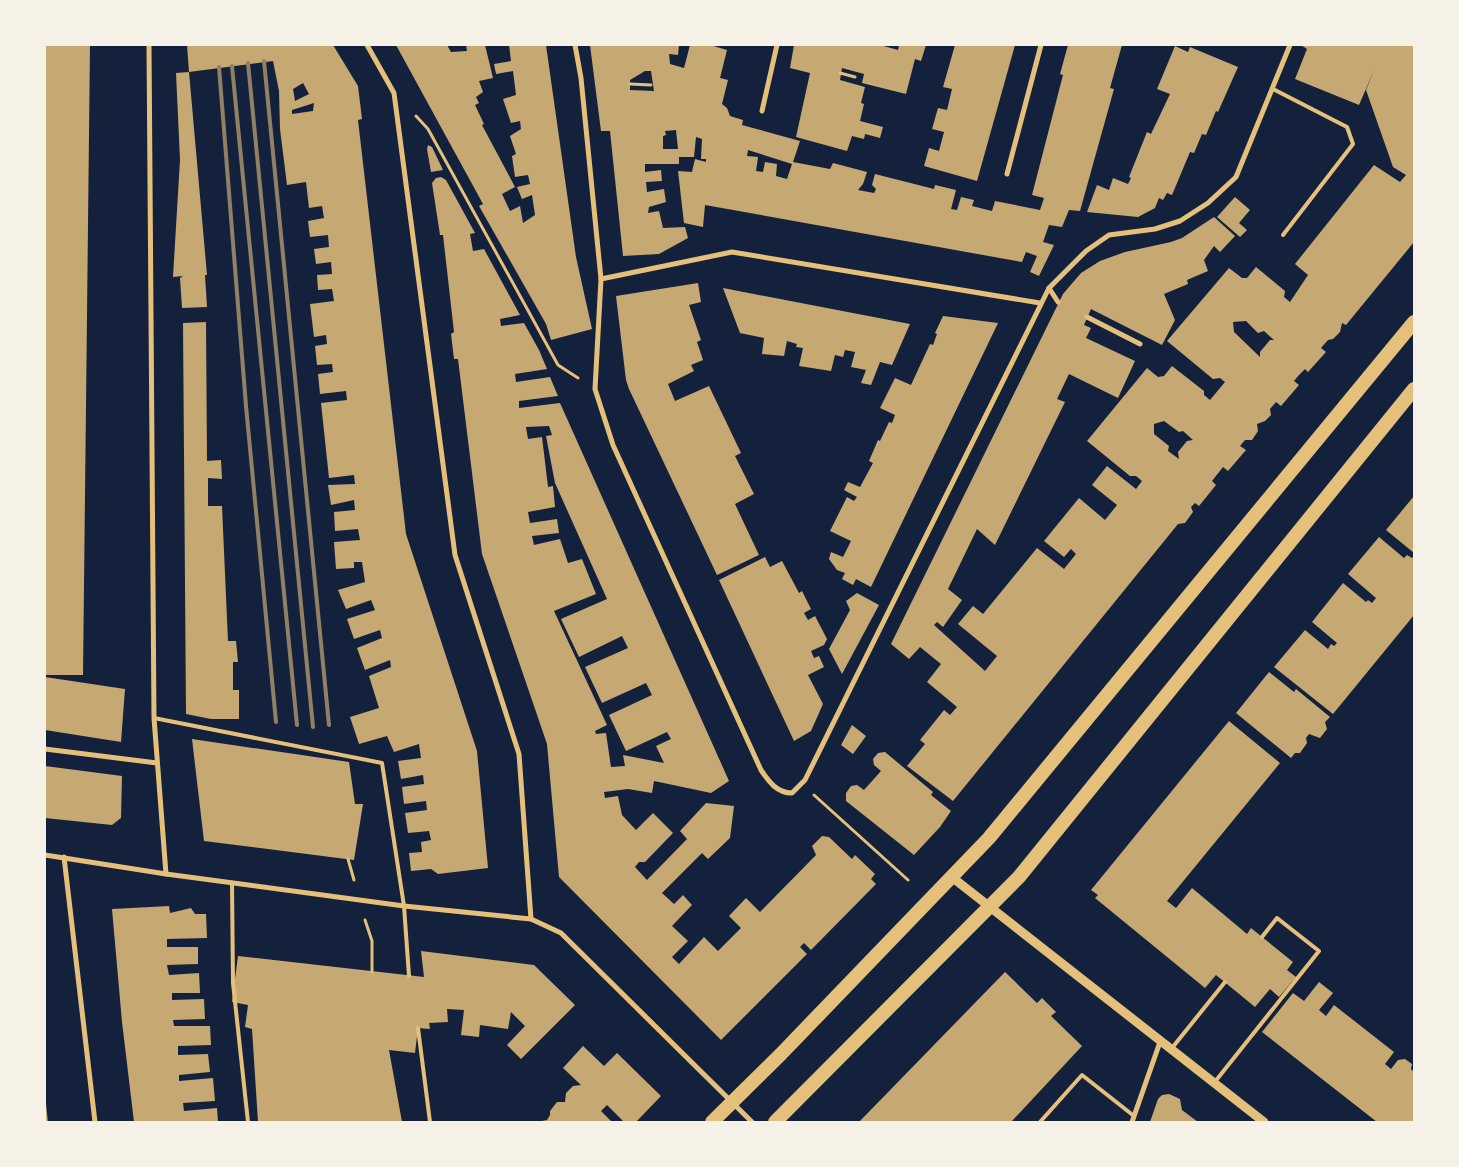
<svg xmlns="http://www.w3.org/2000/svg" width="1459" height="1167" font-family="Literata,serif">
<rect width="100%" height="100%" fill="#14213d"/>
<!-- building -->
<g fill="#c6a872" fill-rule="evenodd">
<polygon points="45,45 90,45 83,675 45,675"/>
<path d="M187,45H333L358,86L362,119L358,120L406,534L477,751L488,868L438,874L431,869L411,871L409,853L422,852L421,842L431,840L429,831L408,833L405,813L427,810L426,801L404,804L402,787L424,784L423,775L401,779L398,761L421,758L419,744L394,752L387,736L359,744L350,717L379,708L369,676L391,667L390,660L365,670L357,648L382,638L380,630L354,639L347,619L375,610L371,600L346,609L338,590L365,582L362,562H354V568L336,569L334,542L360,540L358,529L335,531L334,512L355,510L354,500L331,505L328,485L355,484L354,475L329,478L321,403L347,400L346,391L320,394L318,374L333,372L332,364L317,365L315,346L327,344L326,335L314,337L310,304L334,301L332,289L318,290L317,275L332,274L331,262L316,264L314,249L329,247L328,235L310,237L308,221L324,218L322,206L309,208L306,182L287,185L280,129L279,91L273,61L189,72ZM303,83L309,94L295,101L293,89ZM314,103L313,111L292,114V110Z"/>
<polygon points="396,45 447,45 451,52 467,51 466,45 485,45 493,78 479,81 483,92 476,97 479,103 475,105 484,124 482,125 515,187 502,194 510,211 520,206 523,223 535,215 532,195 522,199 517,187 530,184 528,175 515,177 512,156 516,154 510,136 521,129 520,121 511,123 503,99 516,95 513,71 496,74 494,64 511,61 509,45 546,45 576,257 592,329 551,340 546,324 479,206 483,204"/>
<path d="M590,45H679L678,55L669,54L670,64L684,68L690,45H710L727,50L720,78L728,80L722,104L727,108L730,116L743,120L742,125L800,141L793,162L830,169L833,163L867,172L863,184L858,190L874,193L876,189L872,185L875,174L934,189L935,185L956,190L951,209L957,210L961,197L974,200L972,206L992,211L995,201L1040,210L1044,198L1032,195L1063,75L1060,74L1068,45H1122L1110,88L1114,89L1080,211L1069,210L1062,227L1049,225L1043,242L1054,245L1039,276L1030,272L1037,256L1026,252L1022,262L705,205L703,227L684,223L678,171L692,172L695,159L706,162V159H701L702,139L696,137L694,157H679V164H645V172L661,170L662,181L646,182L647,192L664,189L666,202L649,207L648,213L659,211L663,228L685,227L688,238L659,254L623,256L610,131H601ZM645,71H651L654,91L630,90V80ZM676,130L678,149H663V136L666,135L665,131ZM748,150L792,164L787,179L776,176L777,164L765,162L763,172L756,171L758,157L747,156Z"/>
<polygon points="794,45 880,45 898,50 899,45 926,45 921,61 915,59 906,94 862,83 864,74 842,68 840,80 865,87 861,103 864,104 860,121 883,127 880,138 865,134 864,139 852,136 847,151 796,137 810,73 790,68"/>
<polygon points="955,45 1015,45 977,181 924,166 929,148 939,151 944,132 932,129 938,108 947,110 952,89 943,87"/>
<path d="M1301,45H1414V242L1346,325L1342,323L1340,332L1333,339L1328,340L1321,348L1326,352L1308,372L1305,369L1299,375L1294,381L1299,385L1281,406L1276,402L1270,409L1271,415L1265,421L1257,424L1258,431L1252,440H1245L1240,446L1246,450L1228,471L1223,467L1212,481L1216,485L1199,506L1195,503L1191,507L1193,512L1185,523L1178,524L953,801L907,766L925,744L920,740L944,710L950,715L957,707L927,682L941,664L920,647L909,659L891,644L1063,294L1081,273L1100,261L1125,252L1171,242L1182,238L1214,217L1235,236L1220,252L1214,246L1204,260L1208,271L1187,280L1188,284L1164,294L1175,320L1162,345L1091,309L1084,325L1091,328L1086,338L1135,361L1118,398L1069,374L1057,399L1065,402L995,545L977,529L948,589L962,600L943,627L937,622L934,625L985,671L997,656L958,624L973,606L983,614L1037,548L1064,569L1076,554L1071,549L1064,557L1044,541L1079,498L1105,520L1117,505L1092,485L1107,466L1136,489L1142,481L1136,476H1130L1087,441L1147,368L1158,377L1164,376L1172,366L1204,391V395L1210,400L1225,382L1220,378L1213,379L1167,341L1229,268L1242,278H1247L1256,267L1285,291L1284,297L1290,302L1308,275L1295,264L1374,165L1400,182L1406,175L1393,167L1366,90L1375,68L1359,105L1295,79L1307,49ZM1246,321L1258,333L1264,331L1274,340H1270L1260,352V357L1234,332L1233,322ZM1164,421L1179,432L1183,431L1193,440L1187,441L1178,452L1179,459L1168,451L1169,446L1154,434V424Z"/>
<polygon points="1175,46 1188,52 1190,47 1238,67 1218,112 1216,111 1206,135 1202,134 1194,153 1190,152 1172,195 1167,193 1163,200 1159,198 1155,208 1138,217 1087,212 1097,185 1109,190 1113,178 1128,184 1131,178 1129,177 1147,132 1151,134 1170,94 1157,89"/>
<polygon points="189,72 207,275 205,275 207,307 182,308 180,278 183,276 173,277 180,160 176,73"/>
<polygon points="428,145 432,147 443,170 431,172 427,149"/>
<path d="M441,177L446,180L475,233L470,234L473,251L484,249L520,315L500,319L501,326L524,323L539,350L547,369L515,374L516,382L550,377L558,396L519,401V408L560,403L729,781L711,793L654,781L652,793L628,789L604,792L605,798L618,796L622,815L636,830L653,813L673,833L645,862H639L635,867L647,880L687,839L680,831L706,803L734,806L730,838L708,859L702,853L662,893L674,904L683,895L692,905L672,926L688,941L672,957L679,964L704,937L718,951L741,928L729,916L746,898L760,912L816,855L812,846L822,836L829,837L852,859L855,855L875,874L871,879L876,884L811,950L804,943L800,947L807,954L721,1040L559,877L547,744L482,554L458,359H454L451,334L454,332L443,235H440L432,183L436,178ZM549,426L552,435L546,436L555,483L607,599L561,619L579,657L622,636L628,648L585,667L602,703L646,683L652,695L609,715L626,751L667,732L671,739L656,746L664,763L623,755L625,766L611,767L606,733L596,734L595,731L607,725L554,611L596,594L582,559L568,563L560,539L534,545L532,536L559,533L557,519L530,523L528,512L555,507L553,486L548,487L542,437L528,439L526,427Z"/>
<polygon points="1235,197 1250,210 1239,223 1247,230 1240,237 1217,217"/>
<polygon points="698,283 701,302 689,305 701,340 697,342 703,360 691,365 694,371 668,384 675,401 709,386 741,453 735,456 754,494 735,504 759,555 717,575 629,389 626,380 616,296"/>
<polygon points="723,288 910,324 892,365 880,362 871,385 861,383 866,370 851,367 855,352 845,350 843,357 835,355 831,371 799,366 803,348 796,347 797,344 787,341 784,356 762,354 764,338 740,333"/>
<polygon points="943,316 998,323 871,587 856,579 853,585 842,579 845,573 837,570 829,559 831,552 843,557 851,541 830,531 847,497 854,501 857,497 844,490 848,482 860,487 873,463 869,461 878,440 880,441 889,422 892,423 895,415 880,408 895,378 911,385 930,344 933,345 937,334 935,333"/>
<polygon points="206,322 207,461 221,460 222,479 208,478 208,506 222,506 228,641 236,641 238,662 233,662 233,690 239,690 239,719 211,719 186,714 183,323"/>
<polygon points="1414,496 1414,553 1386,530"/>
<polygon points="1379,537 1404,558 1407,555 1412,558 1414,556 1414,615 1333,714 1274,667 1305,630 1328,649 1331,644 1334,646 1337,643 1312,622 1343,583 1366,602 1368,600 1372,603 1376,598 1348,574"/>
<polygon points="765,557 770,567 782,561 799,593 802,591 811,609 804,613 808,620 815,616 827,639 824,645 811,651 814,658 819,656 824,667 808,675 823,704 811,731 794,741 719,580"/>
<polygon points="857,593 879,605 842,674 829,649 850,610 846,601"/>
<polygon points="1269,672 1294,692 1296,689 1330,717 1325,722 1327,729 1320,738 1309,734 1306,738 1307,743 1300,753 1295,753 1291,758 1236,713"/>
<polygon points="45,677 125,689 121,742 45,730"/>
<polygon points="1229,721 1280,763 1167,901 1176,908 1192,888 1247,934 1251,928 1293,962 1287,970 1296,977 1279,997 1270,989 1255,1007 1216,975 1205,988 1095,898 1098,895 1091,890"/>
<polygon points="852,725 866,736 853,754 841,745"/>
<polygon points="192,739 349,762 355,804 363,804 354,860 204,841"/>
<polygon points="885,752 933,792 931,795 951,811 940,827 914,855 846,801 846,793 851,786 857,785 864,790 881,771 874,765 873,759 878,753"/>
<polygon points="45,766 122,776 121,818 112,825 45,818"/>
<polygon points="169,906 170,913 191,908 195,914 206,914 207,938 167,939 167,947 198,947 198,964 167,965 169,975 199,973 200,993 172,993 172,1000 204,999 205,1019 173,1020 174,1026 210,1026 211,1045 178,1046 178,1055 208,1054 210,1072 179,1075 179,1081 213,1078 215,1101 183,1103 184,1111 217,1108 218,1122 134,1122 122,1022 112,909"/>
<polygon points="421,951 534,965 575,1005 521,1059 507,1045 525,1026 511,1012 508,1029 480,1025 479,1037 461,1035 464,1010 447,1009 448,1022 429,1023 430,1029 418,1028 415,1053 389,1050 402,1122 258,1122 252,1029 245,1027 248,1005 232,1002 238,956 424,977"/>
<polygon points="1005,972 1037,1003 1042,998 1056,1012 1051,1016 1082,1046 1011,1122 859,1122"/>
<polygon points="1319,982 1333,993 1319,1010 1326,1016 1334,1005 1394,1052 1385,1064 1391,1069 1398,1060 1405,1059 1412,1064 1411,1069 1414,1072 1414,1122 1377,1122 1262,1032 1293,993 1304,1001"/>
<polygon points="583,1046 604,1066 617,1053 661,1096 636,1122 624,1122 607,1105 601,1111 612,1122 537,1122 547,1120 550,1115 550,1111 557,1102 565,1102 566,1093 573,1086 581,1085 563,1068"/>
<polygon points="1169,1094 1180,1099 1182,1110 1198,1122 1150,1122 1158,1099 1162,1095"/>
<polygon points="45,1104 46,1104 48,1122 45,1122"/>
</g>
<g fill="none" stroke-linecap="round" stroke-linejoin="round">
<!-- path -->
<g stroke="#e5c07b" stroke-width="3">
<polyline points="840,73 855,77"/>
<polyline points="630,84 651,85"/>
<polyline points="416,116 428,129 558,365 578,378"/>
<polyline points="814,795 908,880"/>
<polyline points="348,859 354,880"/>
<polyline points="365,920 372,941 372,972"/>
</g>
<!-- service -->
<g stroke="#e5c07b" stroke-width="4">
<polyline points="1273,89 1347,127 1353,144 1283,235"/>
<polyline points="154,718 382,763 404,906 409,976"/>
<polyline points="232,883 233,983 248,1122"/>
<polyline points="418,1028 430,1122"/>
<polyline points="1172,1048 1225,982"/>
<polyline points="1214,1083 1319,951 1277,918 1262,937"/>
<polyline points="1040,1122 1082,1075 1134,1116"/>
</g>
<!-- minor -->
<g stroke="#e5c07b" stroke-width="5">
<polyline points="149,45 154,718 166,874"/>
<polyline points="367,45 394,93 455,555 519,754 531,919"/>
<path d="M575,45L581,78L601,279L595,389L613,445L761,770C769,782 777,793 792,793L805,780L1049,288L1086,251L1109,235L1155,229L1180,221L1208,203L1236,177L1290,45"/>
<polyline points="762,111 777,45"/>
<polyline points="1007,174 1041,45"/>
<polyline points="601,279 732,252 1040,303"/>
<polyline points="1049,288 1058,302"/>
<polyline points="1087,317 1140,344"/>
<polyline points="45,749 157,763"/>
<polyline points="45,855 166,874 404,906 531,919 561,933 752,1122"/>
<polyline points="64,857 95,1122"/>
<polyline points="1132,1122 1160,1042"/>
</g>
<!-- tertiary -->
<polyline stroke="#e5c07b" stroke-width="9" points="953,878 1264,1122"/>
<!-- trunk -->
<g stroke="#e5c07b" stroke-width="14">
<polyline points="712,1122 781,1054 989,838 1414,322"/>
<polyline points="775,1122 1019,877 1414,389"/>
</g>
<!-- rail -->
<g stroke="#918062" stroke-width="4">
<polyline points="264,61 329,725"/>
<polyline points="248,63 313,727"/>
<polyline points="232,66 297,725"/>
<polyline points="219,67 246,406 276,722"/>
</g>
</g>
<!-- border -->
<rect width="1459" height="1167" fill="none" stroke="#f6f1e7" stroke-width="92"/>
</svg>
